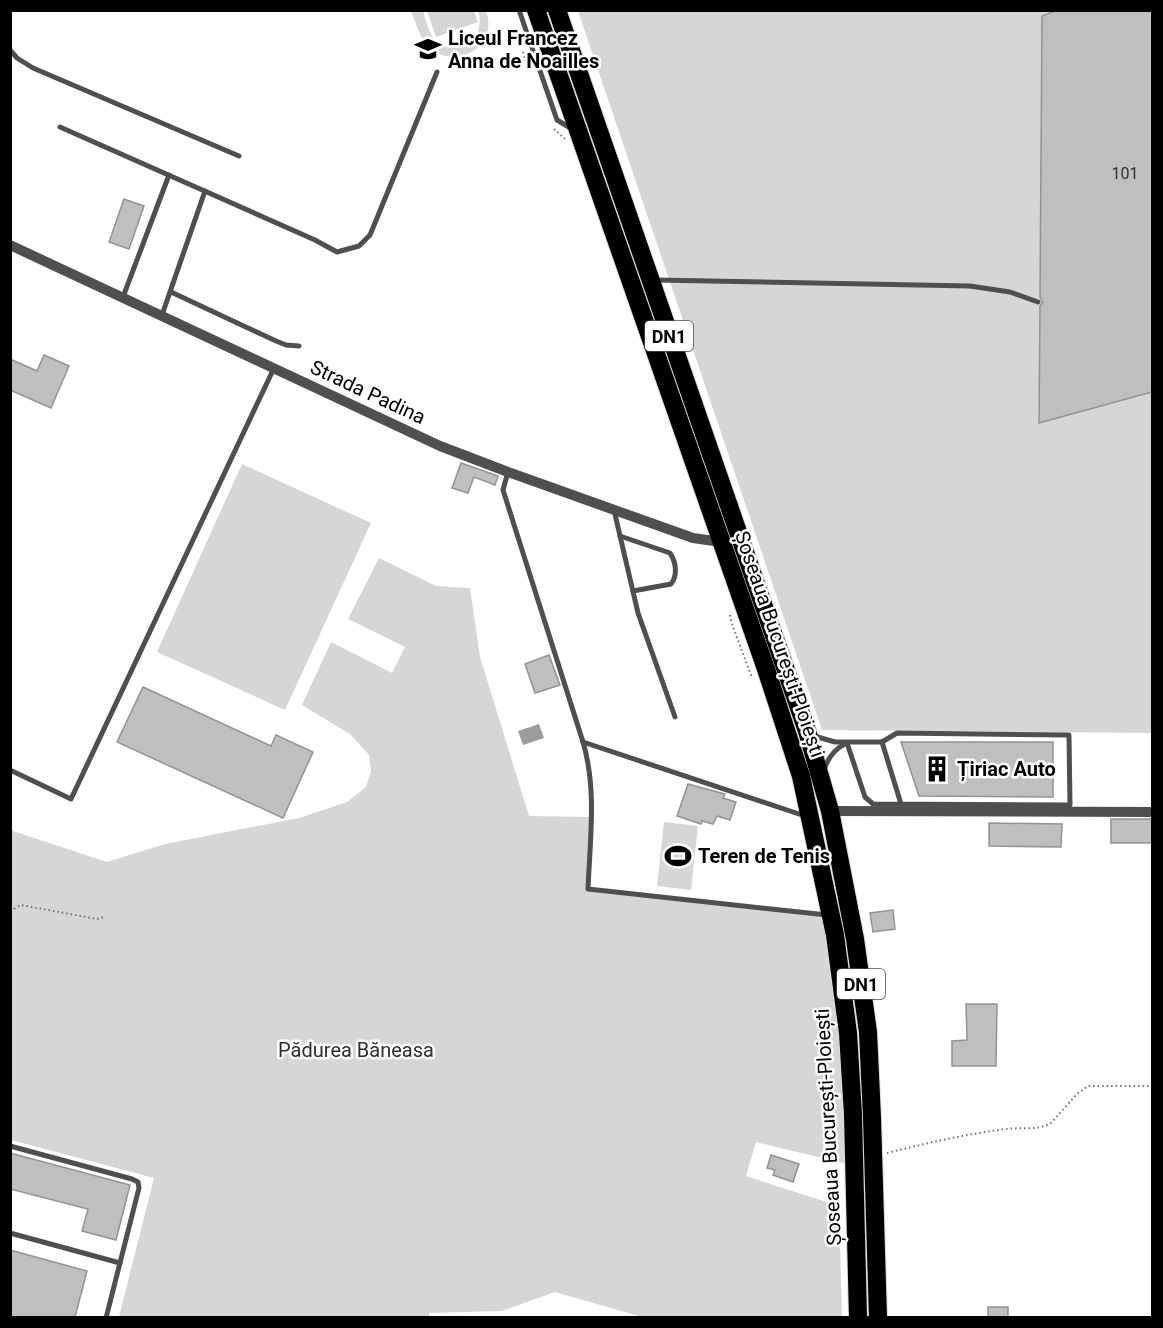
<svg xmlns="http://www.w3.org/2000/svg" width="1163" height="1328" font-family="Roboto,sans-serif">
<rect width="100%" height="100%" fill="#fff"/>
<!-- green -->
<g fill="#d6d6d6">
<path d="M411,11H423C426,20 429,35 436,41C459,60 487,37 478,11H486C499,46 457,71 430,48C420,39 416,23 411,11Z"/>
<polygon points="427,11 474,11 478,22 436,37"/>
<polygon points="578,11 1152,11 1152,733 822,730"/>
<polygon points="242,464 371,523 285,710 157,652"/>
<polygon points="379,558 436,586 470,588 480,657 529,816 591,817 588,889 831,916 855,1166 756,1142 746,1176 839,1206 842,1317 642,1317 555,1292 502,1311 429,1313 429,1317 119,1317 154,1178 11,1140 10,830 107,862 165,844 299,818 347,802 366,787 371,771 369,755 350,734 302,705 331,642 392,673 405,647 348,619"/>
<polygon points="664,822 698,826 691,890 657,886"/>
</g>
<!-- water -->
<polygon fill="#9d9d9d" points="539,724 544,738 523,745 518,731"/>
<!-- building -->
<g fill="#bfbfbf" stroke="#939393" stroke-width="1.5">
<polygon points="1058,10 1152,10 1152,392 1039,423 1040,306 1043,302 1040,297 1042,16"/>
<polygon points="124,199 144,206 129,249 109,242"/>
<polygon points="44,355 69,366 51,408 10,390 10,359 37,371"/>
<polygon points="461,463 498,476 495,485 474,477 468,493 452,488"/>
<polygon points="549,655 560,685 535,693 525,664"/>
<polygon points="143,687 271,746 276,735 313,752 283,818 117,742"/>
<polygon points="901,742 1053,742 1053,797 919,796"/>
<polygon points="688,784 725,794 723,798 736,802 730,820 717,816 713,824 702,821 701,824 677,816"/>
<rect x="1111" y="819" width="41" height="24"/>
<polygon points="989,823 1062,824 1061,847 989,846"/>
<polygon points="893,910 895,929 873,932 870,913"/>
<polygon points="966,1004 997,1004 996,1066 952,1066 952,1041 967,1040"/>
<polygon points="10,1153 130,1185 116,1240 82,1231 88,1209 10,1189"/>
<polygon points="771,1155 799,1164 793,1182 773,1175 775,1170 767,1168"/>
<polygon points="10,1250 87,1271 75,1317 10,1317"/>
<rect x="988" y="1307" width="20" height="10"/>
</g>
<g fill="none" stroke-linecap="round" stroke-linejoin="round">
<!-- highway casing -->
<g stroke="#dbdbdb" stroke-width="20">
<g id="highway">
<polyline points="536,10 766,669 801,776 835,935 848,1033 853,1115 858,1318"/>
<polyline points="557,10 807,731 830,811 855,939 868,1032 872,1118 878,1318"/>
</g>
</g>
<!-- path -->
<g stroke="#717171" stroke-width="2" stroke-dasharray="1.5 3" stroke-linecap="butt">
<polyline points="523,52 526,61"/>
<polyline points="554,129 565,139"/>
<polyline points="730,615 732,624 752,678"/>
<polyline points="10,911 21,905 97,919 104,917"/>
<path d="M887,1153C927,1143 966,1134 1006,1129C1021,1127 1037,1131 1051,1123L1077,1094L1088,1086H1152"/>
</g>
<!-- lane -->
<g stroke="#4f4f4f" stroke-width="5">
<polyline points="519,10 557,120 572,129"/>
<polyline points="10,50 17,58 33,68 239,156"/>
<polyline points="60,127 315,240 337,252 359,246 370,235 437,72"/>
<polyline points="655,280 970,286 1010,292 1038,302"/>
<polyline points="171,292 276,341 286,345 299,346"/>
<polyline points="123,297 169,175"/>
<polyline points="162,315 205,191"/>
<polyline points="508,472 503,490 583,742 805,816"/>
<polyline points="614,510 638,613 675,717"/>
<path d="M620,536L670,553C676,562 678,575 671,584L633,591"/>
<polyline points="814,736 835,742 882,742 901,804"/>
<path d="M583,742C597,789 590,840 588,889L827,915"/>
<polyline points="847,743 865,797 873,804 1070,805 1069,735 897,733 882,742"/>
<polyline points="10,770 71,799 274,368"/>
<path d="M824,770C828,758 834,749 845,744"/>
<polyline points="10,1146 132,1179 138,1182 139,1188 106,1318"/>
<polyline points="10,1233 120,1263"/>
</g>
<!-- street -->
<g stroke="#4f4f4f" stroke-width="10">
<polyline points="10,245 440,446 508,472 693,538 721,542"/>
<polyline points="830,811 1152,812"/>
</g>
<!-- highway -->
<use href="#highway" stroke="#000" stroke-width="18"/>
</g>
<!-- icons -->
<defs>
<g id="school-bare" transform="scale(2.07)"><path d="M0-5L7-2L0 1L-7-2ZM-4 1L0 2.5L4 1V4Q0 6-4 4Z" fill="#000" stroke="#fff" stroke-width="2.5" paint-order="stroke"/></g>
<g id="building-bare" transform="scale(2.07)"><path d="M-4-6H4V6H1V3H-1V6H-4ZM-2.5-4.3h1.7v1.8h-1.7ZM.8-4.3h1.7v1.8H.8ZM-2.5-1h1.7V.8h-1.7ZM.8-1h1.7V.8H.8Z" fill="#000" stroke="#fff" stroke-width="2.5" paint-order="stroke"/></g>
<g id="stadium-bare" transform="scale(2.07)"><path d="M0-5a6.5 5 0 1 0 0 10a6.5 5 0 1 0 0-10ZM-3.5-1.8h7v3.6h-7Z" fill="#000" stroke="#fff" stroke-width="2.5" paint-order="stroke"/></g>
</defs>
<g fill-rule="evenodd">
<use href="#school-bare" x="428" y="49"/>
<use href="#building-bare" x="937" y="769"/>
<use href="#stadium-bare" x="678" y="856"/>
</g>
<g text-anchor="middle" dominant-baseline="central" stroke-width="5" stroke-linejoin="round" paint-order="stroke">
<!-- number labels -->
<g font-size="16" fill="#303030">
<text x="1125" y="173">101</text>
</g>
<!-- shield labels -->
<g fill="#fff" stroke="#4c4c4c" stroke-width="1.5">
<rect x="645" y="321" width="48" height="30" rx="4.5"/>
<rect x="837" y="969" width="48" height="30" rx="4.5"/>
</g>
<g font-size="18" font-weight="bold" fill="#000">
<text x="669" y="336">DN1</text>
<text x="861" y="984">DN1</text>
</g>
<!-- poi labels -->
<g font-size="20" font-weight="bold" fill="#000" stroke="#fff" text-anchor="start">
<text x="448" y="38">Liceul Francez<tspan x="448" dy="23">Anna de Noailles</tspan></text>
<text x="957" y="769">Țiriac Auto</text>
<text x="698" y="856">Teren de Tenis</text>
</g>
<!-- street labels -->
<g font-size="20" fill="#000" stroke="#fff">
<text transform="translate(368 392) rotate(25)">Strada Padina</text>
<text transform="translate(780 644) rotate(71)">Șoseaua București-Ploiești</text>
<text transform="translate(828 1127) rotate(-93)">Șoseaua București-Ploiești</text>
</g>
<!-- park labels -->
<g font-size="20" fill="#2d2d2d" stroke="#fff">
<text x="356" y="1050">Pădurea Băneasa</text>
</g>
</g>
<!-- border -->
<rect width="1163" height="1328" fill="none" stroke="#000000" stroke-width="24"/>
</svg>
